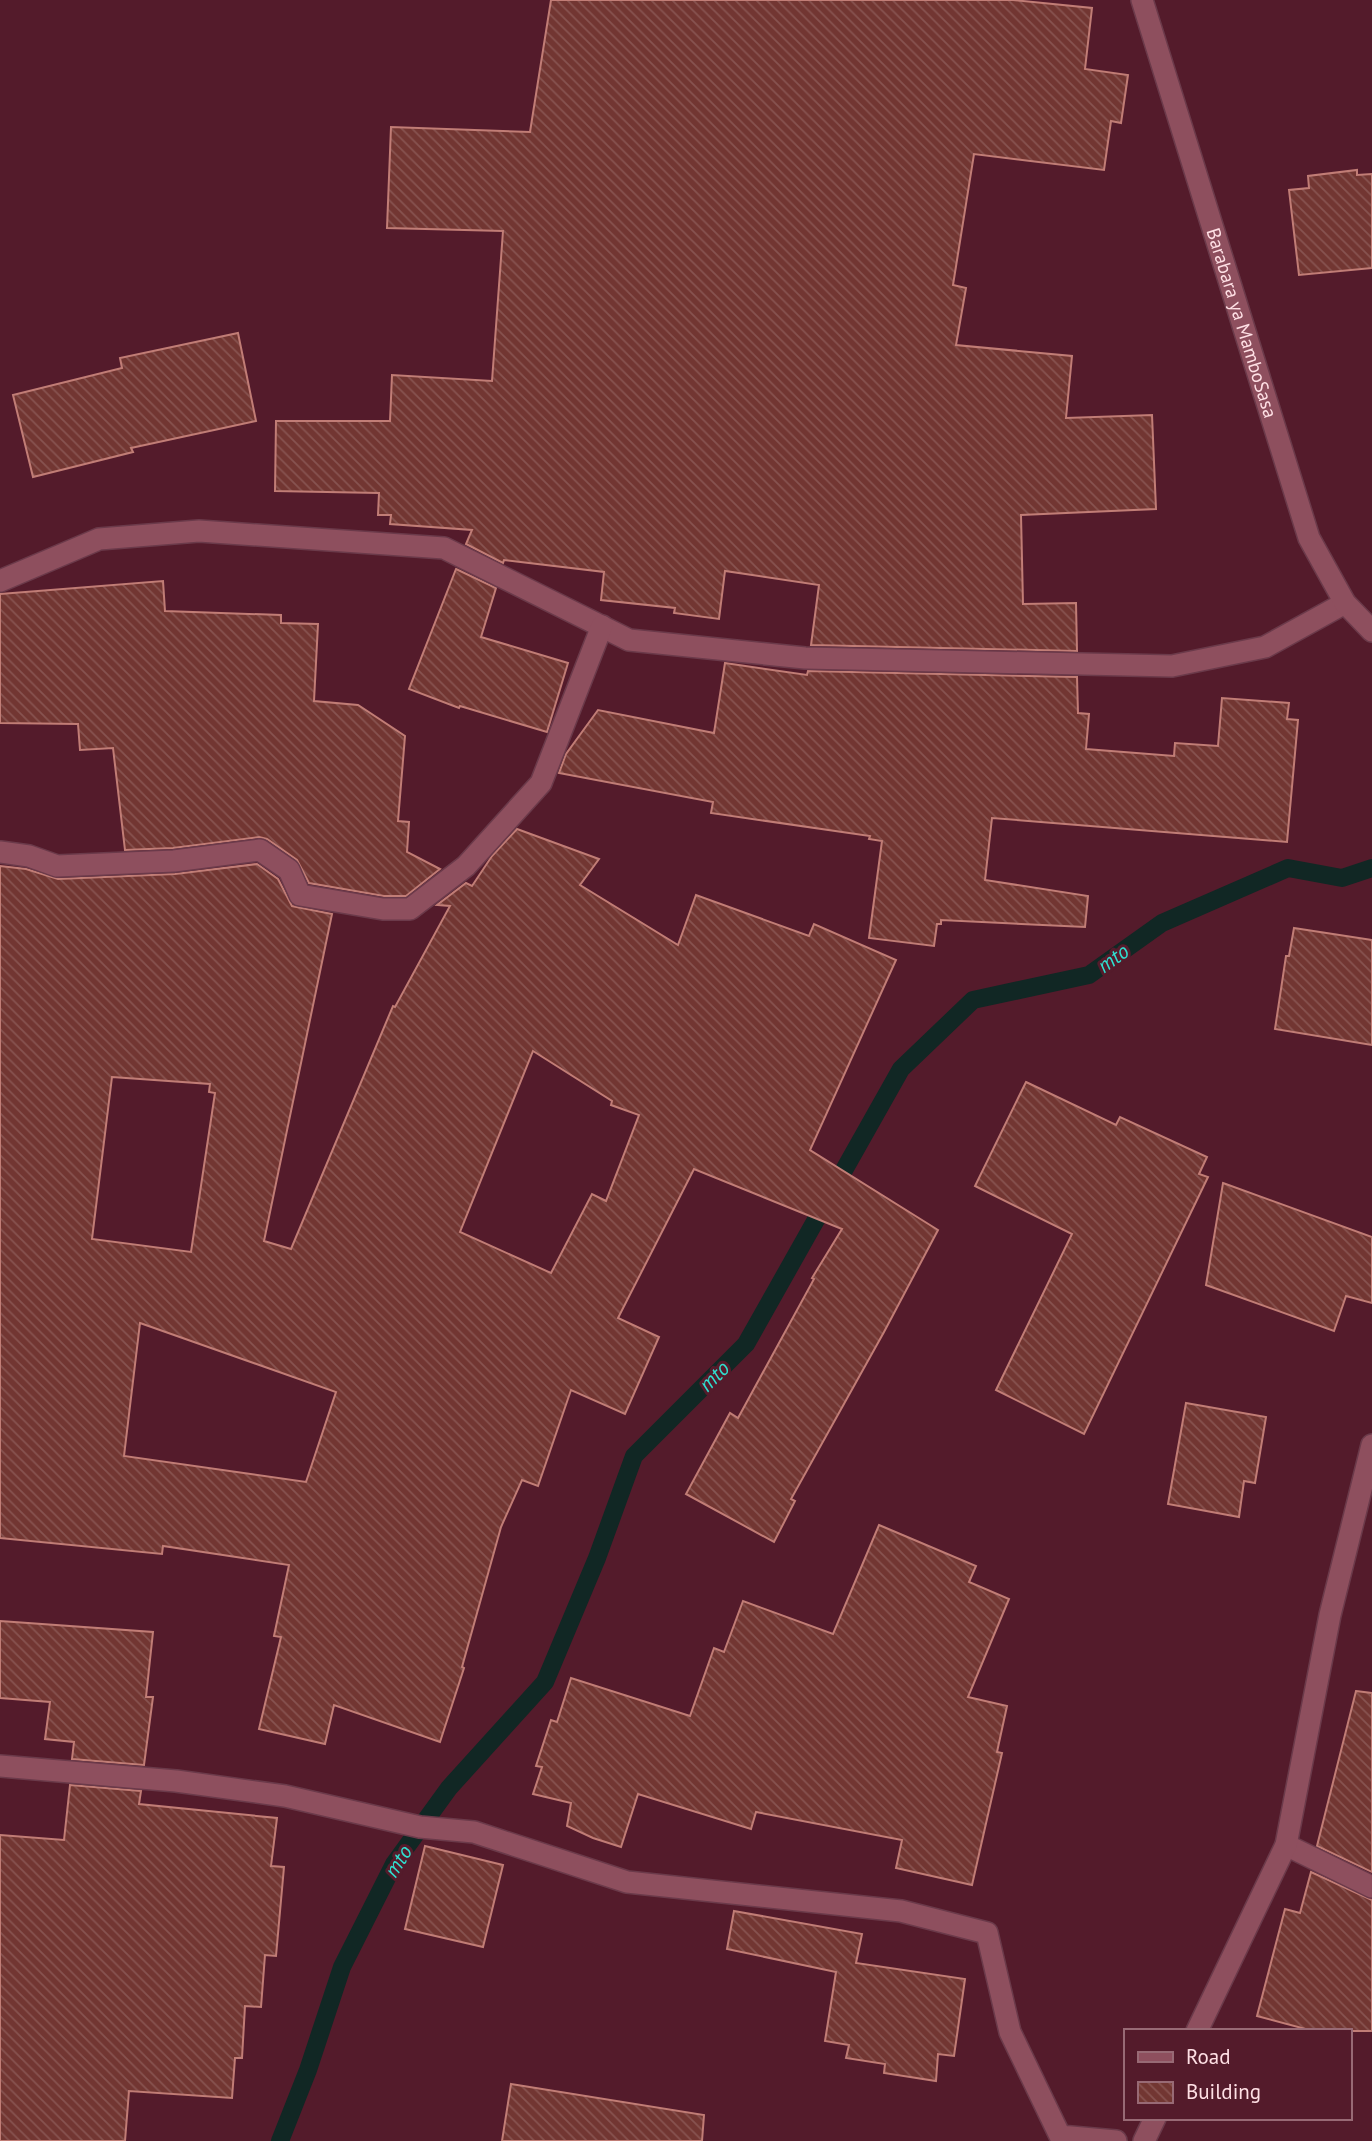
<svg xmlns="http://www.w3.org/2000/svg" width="1372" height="2141" font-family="'PT Sans',sans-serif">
<defs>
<pattern id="building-back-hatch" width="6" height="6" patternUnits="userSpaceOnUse" patternTransform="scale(1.75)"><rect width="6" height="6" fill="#723632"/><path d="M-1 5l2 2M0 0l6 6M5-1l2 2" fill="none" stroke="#875350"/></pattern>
</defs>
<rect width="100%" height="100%" fill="#541b2b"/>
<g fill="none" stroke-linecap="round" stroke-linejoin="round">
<!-- stream -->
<polyline stroke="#112724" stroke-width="18" points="280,2141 308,2070 342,1967 394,1864 449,1788 545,1682 597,1558 634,1456 746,1344 901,1069 973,1000 1089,975 1162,923 1288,868 1342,878 1372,868"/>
</g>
<!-- building -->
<g fill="url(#building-back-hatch)" stroke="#c17d76" stroke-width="2" fill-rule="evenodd">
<polygon points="551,0 1013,0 1092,8 1085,69 1128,75 1121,123 1111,121 1104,170 974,154 953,285 966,288 956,345 1072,356 1066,418 1152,415 1156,509 1021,515 1023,604 1076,603 1077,651 811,645 819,585 725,571 719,619 674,613 675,608 601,600 604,572 504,560 503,563 466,544 472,530 390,524 391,515 378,515 379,493 275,491 276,421 390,421 392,375 492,381 503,231 387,228 391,127 530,132"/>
<polygon points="1357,170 1357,175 1372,174 1372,268 1299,275 1289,190 1309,188 1308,176"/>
<polygon points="238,333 256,421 131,448 133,452 33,477 13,395 122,368 120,358"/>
<polygon points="456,569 496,588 481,637 568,663 547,732 460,706 459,708 409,689"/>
<polygon points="163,581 165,611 281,615 281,623 318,624 314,701 358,705 405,736 398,821 409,822 407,852 440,869 406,896 384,896 309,883 297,860 267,839 259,837 173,848 125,850 113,748 80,750 78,724 0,723 0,594"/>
<polygon points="725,663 807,675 808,671 1077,677 1078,713 1089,714 1086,749 1174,756 1175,743 1218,746 1222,698 1289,703 1287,719 1298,720 1287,842 992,818 985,880 1088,896 1085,927 941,920 941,924 937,924 934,946 869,938 882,841 869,839 870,836 711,813 713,802 559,773 566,754 598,710 714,733"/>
<path d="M517,829L599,859L580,885L678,945L696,895L809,936L814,924L896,960L810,1150L938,1230L884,1332L791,1499L795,1501L774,1542L686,1494L730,1413L738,1418L814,1279L812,1278L842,1229L694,1169L618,1318L659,1337L625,1414L571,1390L538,1486L522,1480L501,1527L462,1667L464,1668L440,1742L334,1705L325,1744L259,1729L281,1637L274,1636L289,1565L163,1546L162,1554L0,1538V866L26,869L58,879L175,874L257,864L278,879L292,906L332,914L264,1241L291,1249L393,1006L395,1007L450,906L437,905L466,883L472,886L492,856ZM533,1051L612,1101L611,1105L639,1115L606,1201L592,1194L551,1273L460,1232ZM112,1077L210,1084L209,1092L215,1093L191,1252L92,1239ZM140,1323L336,1392L306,1482L124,1456Z"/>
<polygon points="1294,928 1372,940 1372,1045 1275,1029 1286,956 1289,956"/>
<polygon points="1026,1082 1116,1125 1120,1117 1207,1157 1199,1174 1208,1177 1084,1434 996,1390 1072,1234 975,1186"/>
<polygon points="1223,1183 1372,1237 1372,1303 1346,1296 1334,1331 1206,1285"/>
<polygon points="1186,1403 1266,1417 1255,1483 1244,1481 1239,1517 1168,1504"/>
<polygon points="879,1525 976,1566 969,1582 1009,1599 968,1697 1007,1706 997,1752 1002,1753 972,1885 896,1868 902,1840 756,1812 751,1829 638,1794 621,1847 593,1838 567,1826 571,1803 533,1794 542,1767 536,1766 551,1720 557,1722 571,1678 690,1716 714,1648 724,1652 743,1601 833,1634"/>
<polygon points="0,1621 153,1632 146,1697 153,1697 144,1765 72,1759 74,1742 45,1739 50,1702 0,1698"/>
<polygon points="1356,1691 1372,1693 1372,1872 1317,1846"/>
<polygon points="70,1785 141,1791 139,1804 277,1818 271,1866 284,1867 276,1956 265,1955 261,2007 245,2006 242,2058 235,2058 232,2098 129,2091 125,2141 0,2141 0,1835 64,1840"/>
<polygon points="425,1846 503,1865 483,1947 405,1929"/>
<polygon points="1311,1872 1372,1900 1372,2031 1313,2031 1257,2016 1285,1909 1300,1913"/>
<polygon points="734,1911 862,1934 856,1963 965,1979 954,2056 938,2054 936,2081 884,2073 885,2064 846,2058 849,2045 825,2041 836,1972 727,1949"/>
<polygon points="511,2084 704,2115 702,2141 502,2141"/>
</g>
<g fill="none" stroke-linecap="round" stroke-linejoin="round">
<!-- minor casing -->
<g stroke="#6b3a4a" stroke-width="24">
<g id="minor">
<polyline points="0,581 99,539 199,531 444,548 629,640 805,658 1172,666 1265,647 1345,603"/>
<polyline points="0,852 29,856 57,866 174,861 260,850 289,870 300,895 383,909 410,909 466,866 541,783 602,626"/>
<polyline points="0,1766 176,1781 285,1796 420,1827 474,1832 627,1882 901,1911 987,1933 1010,2032 1060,2136 1116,2141"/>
<polyline points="1286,1845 1372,1887"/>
<polyline points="1197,2031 1286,1845 1330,1615 1372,1445"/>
<polyline points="1144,2141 1155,2118"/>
</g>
</g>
<!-- tertiary casing -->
<g stroke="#6b3a4a" stroke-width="24">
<g id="tertiary">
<path id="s1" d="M1142,0L1309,538L1345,603L1372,631"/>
</g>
</g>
<!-- minor -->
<use href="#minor" stroke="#8e4f5e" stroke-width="21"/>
<!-- tertiary -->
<use href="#tertiary" stroke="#8e4f5e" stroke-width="21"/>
</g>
<g text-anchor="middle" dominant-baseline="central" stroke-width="6" stroke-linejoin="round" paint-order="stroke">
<!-- street labels -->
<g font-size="19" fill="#ffe0e5" stroke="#541b2b">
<text stroke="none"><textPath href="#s1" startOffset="338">Barabara ya MamboSasa</textPath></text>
</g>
<!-- water labels -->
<g font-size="21" font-style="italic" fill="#30e0d0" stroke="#541b2b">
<text transform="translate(1113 958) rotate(-36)">mto</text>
<text transform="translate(714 1376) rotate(-45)">mto</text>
<text transform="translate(398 1861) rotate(-58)">mto</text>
</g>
</g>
<!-- legend -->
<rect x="1124" y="2029" width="228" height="91" fill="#541b2b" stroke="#986a75" stroke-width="2"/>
<rect x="1138" y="2052" width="35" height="10" fill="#8e4f5e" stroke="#986a75" stroke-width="2"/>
<text x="1186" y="2064" font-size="21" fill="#ffe0e5">Road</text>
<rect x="1138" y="2082" width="35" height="21" fill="url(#building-back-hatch)" stroke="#986a75" stroke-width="2"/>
<text x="1186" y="2099" font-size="21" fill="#ffe0e5">Building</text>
</svg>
